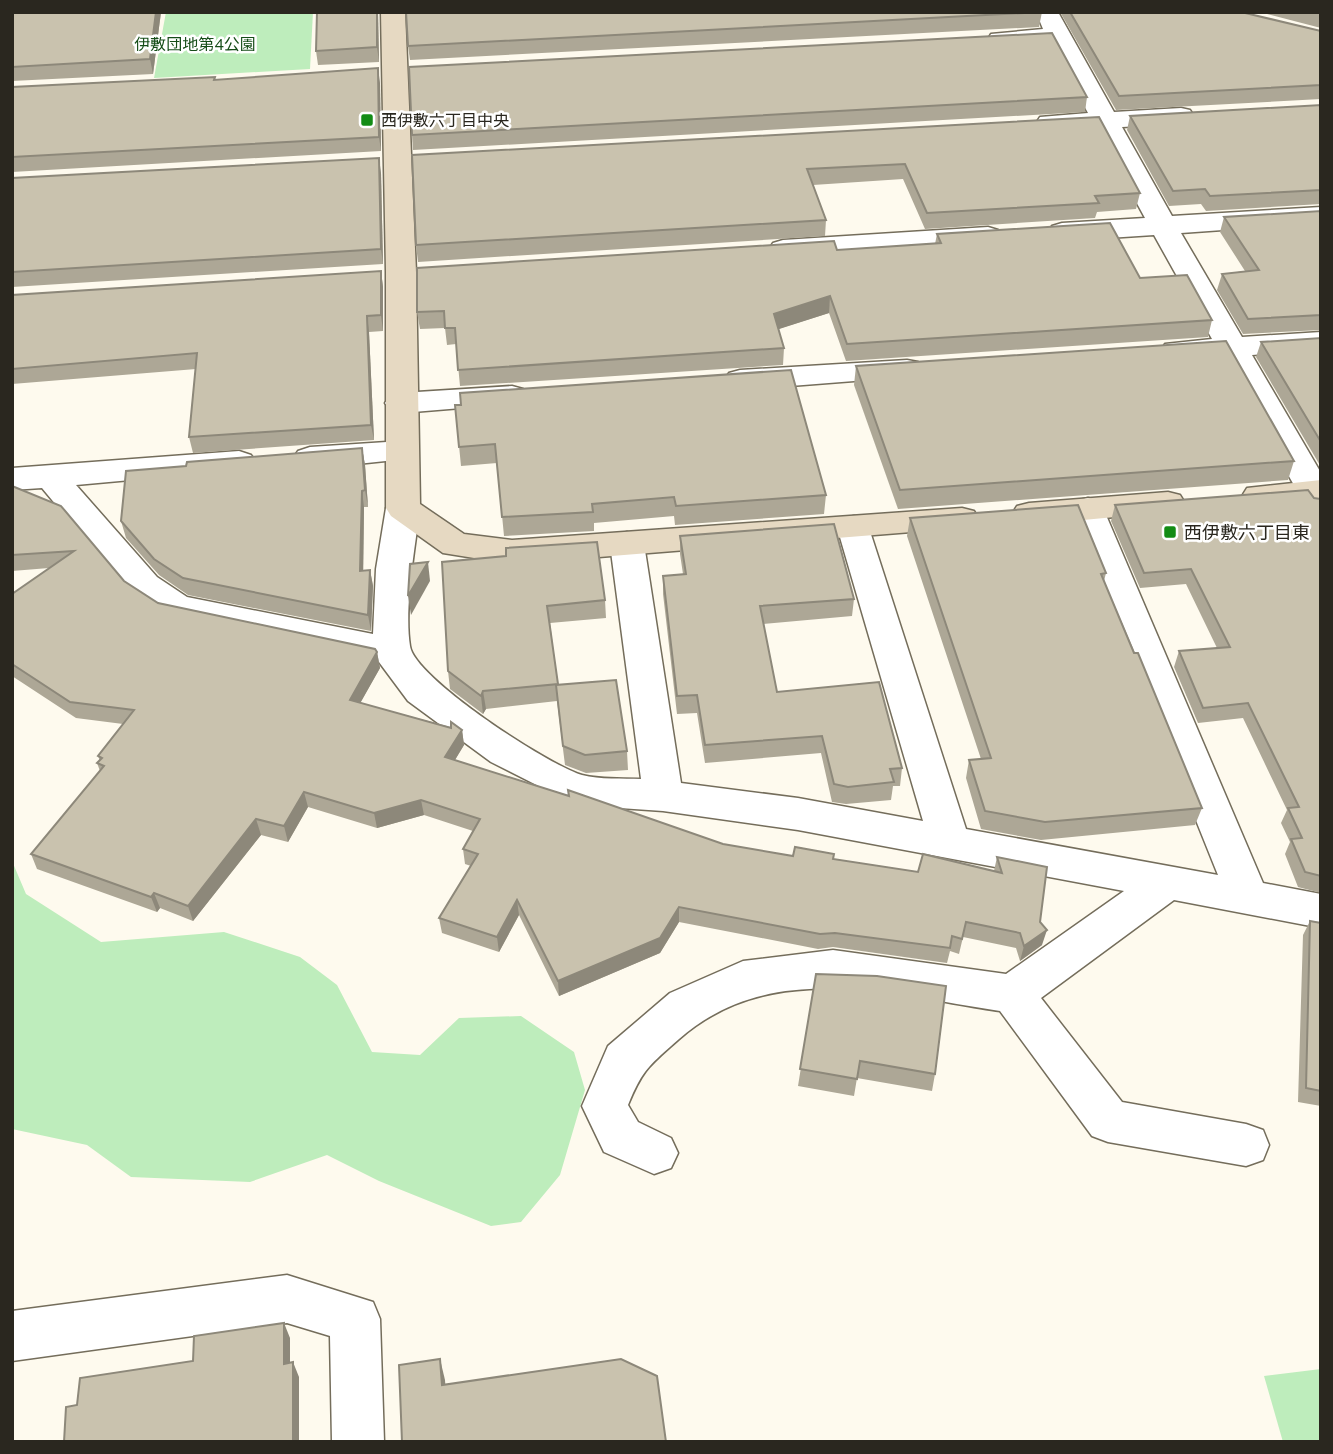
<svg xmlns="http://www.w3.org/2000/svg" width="1333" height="1454" font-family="Mulish,'Noto Sans JP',sans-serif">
<rect width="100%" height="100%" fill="#fefaee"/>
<!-- green -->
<g fill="#beedbc">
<polygon points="166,12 313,12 310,69 154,78"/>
<polygon points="12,861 26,894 101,942 224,932 300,957 337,985 372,1052 420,1055 459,1018 521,1016 574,1052 585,1090 560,1175 521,1222 491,1226 379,1181 327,1155 250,1182 131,1177 87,1145 12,1129"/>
<polygon points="1321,1369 1321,1442 1283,1442 1264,1376"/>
</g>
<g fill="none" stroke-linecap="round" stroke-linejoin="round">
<!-- street casing -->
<g stroke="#746d5b" stroke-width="3">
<g id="street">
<polygon points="1036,12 1058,12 1114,112 1181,108 1190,110 1194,116 1190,122 1181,124 1122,127 1172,216 1321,207 1321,223 1181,233 1242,337 1321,332 1321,350 1252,355 1321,473 1321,514 1309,511 1304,503 1222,357 1176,360 1165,358 1161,351 1165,344 1212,339 1154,235 1062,241 1052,238 1048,232 1052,226 1062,223 1145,218 1096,128 1040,129 1036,123 1040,117 1088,113 1051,44 991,44 988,39 991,34 1043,29"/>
<polygon points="988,227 998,230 1002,236 998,242 783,258 773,255 769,249 773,243 783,240"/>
<polygon points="907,360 918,362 923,369 918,376 740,390 729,387 724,380 729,373 740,370"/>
<polygon points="512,386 523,389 528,396 523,403 401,413 390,410 385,403 390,396 401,393"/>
<polygon points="402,441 414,444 418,451 414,458 310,469 298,465 293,458 298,451 310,447"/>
<path d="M239,451L251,455L256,462L251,469L76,485L157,577L187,597L373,634L376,569L386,508L391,500L403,497L415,500L420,508C415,547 404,608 410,646C414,678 550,766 582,775C600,780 623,778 641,779L610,544L615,536L627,532L639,536L644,544L681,783L798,798L923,821L837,527L842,519L854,516L866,519L966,829L1218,875L1071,509L1076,501L1088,498L1100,501L1263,883L1321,894V928L1174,900L1041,998L1122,1102L1246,1124L1263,1130L1269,1145L1263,1160L1246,1166L1108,1142L1092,1136L1000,1011C891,995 771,958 679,1039C650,1065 643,1068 628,1105L638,1122L671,1138L678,1153L671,1168L654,1174L604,1152L582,1106L608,1046L670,993L743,961L833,950L1006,974L1124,891L798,830L663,811L576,805L491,762L408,701L379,662L164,616L131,595L42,488L12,490V468Z"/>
<polygon points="287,1275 373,1302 380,1319 384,1442 332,1442 330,1336 287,1323 12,1361 12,1311"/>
</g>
</g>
<!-- secondary casing -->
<g stroke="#746d5b" stroke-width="3">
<g id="secondary">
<polygon points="381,12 405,12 416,272 420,504 464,534 512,540 962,508 974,511 979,519 974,527 512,564 443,553 391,516 386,508 386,272"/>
<polygon points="1321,480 1321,502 1259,507 1247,504 1242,496 1247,488"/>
<polygon points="1168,492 1180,495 1185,503 1180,511 1029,525 1017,522 1012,514 1017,506 1029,503"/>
</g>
</g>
<!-- street -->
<use href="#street" fill="#fff" fill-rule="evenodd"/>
<!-- secondary -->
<use href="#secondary" fill="#e6d9c2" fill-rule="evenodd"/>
</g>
<!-- wall -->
<g fill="#ada796">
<polygon points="12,12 161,12 153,74 12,81"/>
<polygon points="378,12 379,62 318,65 316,51"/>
<polygon points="1042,12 1039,27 410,60 408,46"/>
<polygon points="1060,12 1241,12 1321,31 1321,99 1116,110"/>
<polygon points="1259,12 1321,12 1321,28"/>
<polygon points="215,80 380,83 381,151 12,172 12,87"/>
<polygon points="1087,97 1085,112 413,150 412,135"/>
<polygon points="1321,105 1321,204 1206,211 1201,204 1169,206 1127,130 1130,116"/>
<polygon points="1099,117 1140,193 1136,209 1097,212 1095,218 925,229 903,179 813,185 826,220 825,236 418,262 416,245 412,155"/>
<polygon points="381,173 383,264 12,287 12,178"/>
<polygon points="1321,211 1321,330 1243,334 1217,290 1222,274 1245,271 1220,232 1224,217"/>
<polygon points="937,234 1140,278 1212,320 1208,337 846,361 829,313 778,329 784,348 783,365 460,386 456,344 447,345 445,328 420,329 417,312 837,250 935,244"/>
<polygon points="381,271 383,287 383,331 369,332 374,440 193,453 189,437 196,369 12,384 12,295"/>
<polygon points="1321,338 1321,467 1256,357 1261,342"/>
<polygon points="856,366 1294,461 1288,480 898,509 854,385"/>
<polygon points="455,405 826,495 824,514 675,525 674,516 594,523 594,531 504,536 497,463 461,466"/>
<polygon points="362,448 365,465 368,507 364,507 363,570 370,570 373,586 371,631 188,595 159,575 126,538 121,521 186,466"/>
<polygon points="12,486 124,581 158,603 377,652 380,668 360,703 462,730 464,745 455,760 723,844 793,856 833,859 918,872 994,871 997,857 1040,922 1042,945 1020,961 1016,948 963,937 959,954 950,951 947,963 833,947 818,949 679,922 660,953 559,996 519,915 499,952 442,933 439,918 471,866 465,864 463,849 473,831 424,815 377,828 308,807 288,842 261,835 193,921 160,908 157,912 37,869 31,854 100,771 97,763 100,761 98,756 123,724 76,718 12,676 12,594 49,568 12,571"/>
<polygon points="1314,498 1321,499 1321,893 1298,887 1285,854 1290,842 1281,823 1287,810 1243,718 1198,723 1174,667 1179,651 1217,648 1186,584 1140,588 1111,521 1115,505"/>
<polygon points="910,518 1106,573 1104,581 1202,808 1195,825 1041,840 981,829 966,778 969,760 981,759 907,536"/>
<polygon points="680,536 854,599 852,616 763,624 777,692 902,768 900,786 893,786 891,800 846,804 832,802 821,753 705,763 697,713 677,714 663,594 663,576 683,574 680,554"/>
<polygon points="506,556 605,600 606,618 550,623 558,685 627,751 628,770 586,773 565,765 557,701 486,709 483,714 450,689 448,671"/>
<polygon points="1321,920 1321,1106 1298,1102 1303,935 1310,921 1320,922"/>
<polygon points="816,974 935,1074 932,1091 857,1078 854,1096 798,1086"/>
</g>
<!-- shaded-wall -->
<g fill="#8d887a">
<polygon points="156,12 161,12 153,74 150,59"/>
<polygon points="377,12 378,12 379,62 377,47"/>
<polygon points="378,68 380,83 381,151 379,137"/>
<polygon points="379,158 381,173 383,264 381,249"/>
<polygon points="381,271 383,287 383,331 381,315"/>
<polygon points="830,296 829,313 773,331 774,314"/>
<polygon points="367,316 369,332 374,440 371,425"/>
<polygon points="362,448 365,465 368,507 365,490"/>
<polygon points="362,491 364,507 363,587 360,571"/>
<polygon points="428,562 430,581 411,615 408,596"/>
<polygon points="370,570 373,586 371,631 368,615"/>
<polygon points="377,652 380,668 353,716 350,700"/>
<polygon points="483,691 486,709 483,714 481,696"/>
<polygon points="462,730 464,745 447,773 445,757"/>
<polygon points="304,792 308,807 288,842 284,826"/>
<polygon points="421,800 424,815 377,828 374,813"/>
<polygon points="256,819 261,835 193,921 188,906"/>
<polygon points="154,893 160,908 157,912 151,897"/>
<polygon points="517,900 519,915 499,952 497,937"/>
<polygon points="679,907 679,922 660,953 559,996 558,981"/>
<polygon points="1047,930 1042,945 1020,961 1024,946"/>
<polygon points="284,1323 290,1338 290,1379 284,1364"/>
<polygon points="440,1359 445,1380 447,1406 442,1385"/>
<polygon points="293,1362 299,1377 299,1442 293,1442"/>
</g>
<!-- building -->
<g fill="#c9c2ae" stroke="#8d887a" stroke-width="2">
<polygon points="12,12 156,12 150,59 12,67"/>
<polygon points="317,12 377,12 377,47 316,51"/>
<polygon points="406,12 1042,12 408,46"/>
<polygon points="1070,12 1241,12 1321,31 1321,85 1119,96"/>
<polygon points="1052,33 1087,97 412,135 409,67"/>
<polygon points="378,68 379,137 12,157 12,87 215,77 214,80"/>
<polygon points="1321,105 1321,190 1210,196 1205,189 1173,191 1130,116"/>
<polygon points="1099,117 1140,193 1095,196 1099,203 927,213 905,164 807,169 826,220 416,245 412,155"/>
<polygon points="379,158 381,249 12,272 12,178"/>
<polygon points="1321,211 1321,315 1248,319 1222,274 1259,270 1224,217"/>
<polygon points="1110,223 1140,278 1187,275 1212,320 847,344 830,296 774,314 784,348 458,370 455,328 445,328 444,311 417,312 417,268 834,241 837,250 941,243 937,234"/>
<polygon points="381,271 381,315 367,316 371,425 189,437 197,353 12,369 12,295"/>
<polygon points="1321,338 1321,442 1261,342"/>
<polygon points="1226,341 1294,461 900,490 856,366"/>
<polygon points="791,370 826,495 676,506 674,497 592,504 593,512 502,517 495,444 459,447 455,405 461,405 460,393"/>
<polygon points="362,448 365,490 362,491 360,571 370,570 368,615 183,578 154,559 121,521 126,471 186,466 187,462"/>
<polygon points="12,486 61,506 124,581 158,603 375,649 377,652 350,700 451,728 451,722 462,730 445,757 569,796 568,790 723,844 793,856 795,847 834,854 833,859 918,872 923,854 1002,873 997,857 1047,867 1040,922 1047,930 1024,946 1020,933 966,922 962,939 952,936 950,948 835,933 820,934 679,907 660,938 558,981 517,900 497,937 439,918 478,854 463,849 480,819 421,800 374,813 304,792 284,826 256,819 188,906 154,893 151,897 31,854 104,766 97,763 102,758 98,756 134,710 70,702 12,664 12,594 74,551 12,555"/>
<polygon points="1308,490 1314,498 1321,499 1321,876 1305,872 1291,839 1302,838 1288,808 1299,807 1248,703 1203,708 1179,651 1230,647 1191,569 1144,573 1115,505"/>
<polygon points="1078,505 1106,573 1101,574 1134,653 1138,653 1202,808 1045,822 985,811 969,760 991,758 910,518"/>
<polygon points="834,524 854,599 760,606 777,692 879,682 902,768 890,769 894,782 848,787 834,784 822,736 705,745 697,695 677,696 663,576 686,574 680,536"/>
<polygon points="597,542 605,600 547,606 558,684 483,691 481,696 448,671 442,562 506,556 506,548"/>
<polygon points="428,562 408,596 410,564"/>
<polygon points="616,680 627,751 585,755 563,746 556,685"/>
<polygon points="1310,921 1321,923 1321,1091 1306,1088"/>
<polygon points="816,974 877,976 946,986 935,1074 860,1061 857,1079 800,1069"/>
<polygon points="284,1323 284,1364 293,1362 293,1442 64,1442 66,1407 77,1405 80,1378 193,1361 194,1336"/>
<polygon points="440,1359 442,1385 621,1359 657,1376 666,1442 402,1442 399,1365"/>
</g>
<!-- markers -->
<g fill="#138c15" stroke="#fff" stroke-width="2.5">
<rect x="360" y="113" width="14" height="14" rx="3.5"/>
<rect x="1163" y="525" width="14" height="14" rx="3.5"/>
</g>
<g text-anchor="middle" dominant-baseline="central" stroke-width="5" stroke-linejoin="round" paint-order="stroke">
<!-- far-park labels -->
<g font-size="16" fill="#164d18" stroke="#fff">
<text x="195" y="44">伊敷団地第4公園</text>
</g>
<!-- far-poi labels -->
<g font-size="16" fill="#2a271f" stroke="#fff" text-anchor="start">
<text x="381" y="120">西伊敷六丁目中央</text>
</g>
<!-- poi labels -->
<g font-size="18" fill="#2a271f" stroke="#fff" text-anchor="start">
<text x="1184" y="532">西伊敷六丁目東</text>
</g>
</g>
<!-- border -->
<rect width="1333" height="1454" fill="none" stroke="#2a271f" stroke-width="28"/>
</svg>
